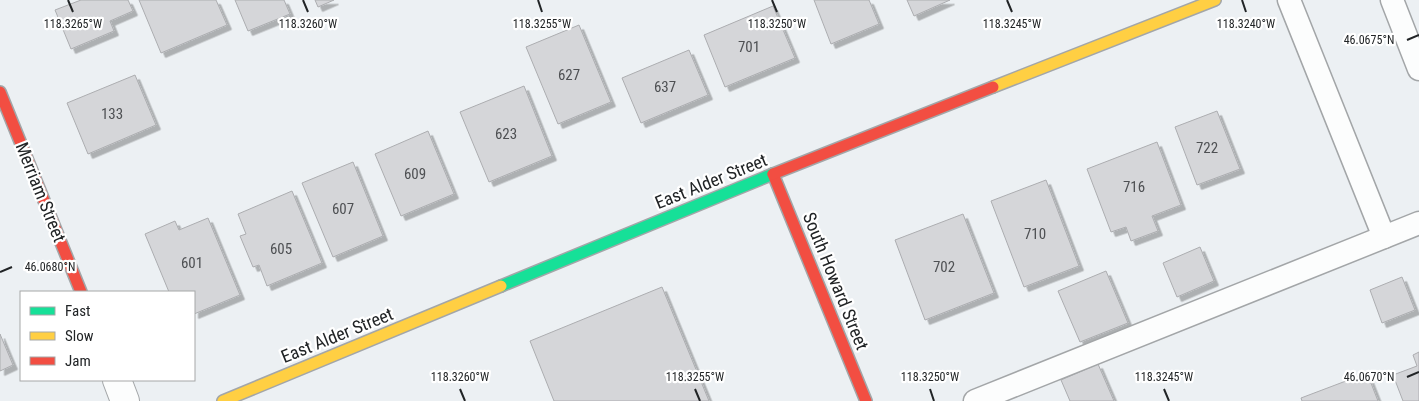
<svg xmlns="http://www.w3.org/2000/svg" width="1419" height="401" font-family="'Roboto Condensed',sans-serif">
<defs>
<filter id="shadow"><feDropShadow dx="4.5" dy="4.5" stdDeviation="0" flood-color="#0004"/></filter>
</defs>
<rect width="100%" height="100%" fill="#ecf0f3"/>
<!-- building -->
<g fill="#d5d6d9" stroke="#acadb0" filter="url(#shadow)">
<polygon points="81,0 128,0 133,11 110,21 114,31 71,49 55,10"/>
<polygon points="139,0 216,0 227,25 161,53"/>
<polygon points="235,0 284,0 290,14 248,31"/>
<polygon points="315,0 334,0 318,7"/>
<polygon points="814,0 869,0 879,24 831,44"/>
<polygon points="907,0 950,0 914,16"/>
<polygon points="773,6 795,58 725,87 704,35"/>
<polygon points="579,25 611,102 558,124 526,47"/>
<polygon points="689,50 708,95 641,123 622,78"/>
<polygon points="135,75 156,125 88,154 67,103"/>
<polygon points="524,86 552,156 489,182 460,112"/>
<polygon points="1217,111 1240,169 1197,185 1175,127"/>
<polygon points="428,131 454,194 401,216 375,154"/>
<polygon points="1157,142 1181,205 1152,216 1158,231 1131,241 1126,227 1111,232 1087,169"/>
<polygon points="353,162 383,236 333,257 302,183"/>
<polygon points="1046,180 1079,266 1024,287 991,201"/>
<polygon points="292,191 322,263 267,286 259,265 253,267 240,236 246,234 238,214"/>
<polygon points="963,214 994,293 925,320 895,240"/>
<polygon points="208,218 240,295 194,314 194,292 169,292 145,234 175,221 179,230"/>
<polygon points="1200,247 1214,281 1177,297 1163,263"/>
<polygon points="1106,271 1128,323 1080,342 1058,291"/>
<polygon points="1402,277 1415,310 1382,323 1370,290"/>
<polygon points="662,287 709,401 554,401 530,341"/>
<polygon points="0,334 13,365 0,371"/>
<polygon points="1419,352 1419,401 1403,401 1393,375 1417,366 1413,355"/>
<polygon points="1098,364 1114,401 1070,401 1061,380"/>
<polygon points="1367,373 1378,401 1302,401 1301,398"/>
</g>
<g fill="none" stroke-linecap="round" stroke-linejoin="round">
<!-- lane casing -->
<g stroke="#a3a6a8" stroke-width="25">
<g id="lane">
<polyline points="1289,0 1384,237"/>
<polyline points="1392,0 1419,69"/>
<polyline points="975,401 1419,223"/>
</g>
</g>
<!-- street casing -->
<g stroke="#a3a6a8" stroke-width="30">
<polyline id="street" points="117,380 125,401"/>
</g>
<!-- fast casing -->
<g stroke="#a3a6a8" stroke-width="14">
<polyline id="fast" points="501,286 773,174"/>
</g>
<!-- slow casing -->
<g stroke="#a3a6a8" stroke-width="14">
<g id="slow">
<polyline points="993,87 1215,0"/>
<polyline points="223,401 501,286"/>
</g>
</g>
<!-- jam casing -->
<g stroke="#a3a6a8" stroke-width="14">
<g id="jam">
<polyline points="0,92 81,292"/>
<polyline points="773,174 866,401"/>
<polyline points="773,174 993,87"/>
</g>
</g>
<!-- lane -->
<use href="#lane" stroke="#fcfdfd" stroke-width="22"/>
<!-- street -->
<use href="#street" stroke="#fcfdfd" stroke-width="28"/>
<!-- fast -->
<use href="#fast" stroke="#16e098" stroke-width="11"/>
<!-- slow -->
<use href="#slow" stroke="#ffcf43" stroke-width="11"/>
<!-- jam -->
<use href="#jam" stroke="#f24e42" stroke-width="11"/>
</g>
<!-- ticks -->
<path fill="none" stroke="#212426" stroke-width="2" d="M68,0L73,12M303,0L308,12M538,0L542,12M772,0L777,12M1007,0L1012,12M1242,0L1246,12M1407,40L1419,35M0,272L12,267M1407,377L1419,372M460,389L465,401M695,389L700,401M930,389L934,401M1164,389L1169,401"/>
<g text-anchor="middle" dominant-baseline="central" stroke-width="4.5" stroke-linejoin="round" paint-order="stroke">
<!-- number labels -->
<g font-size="15" fill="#4e5053">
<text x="749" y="47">701</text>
<text x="569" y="75">627</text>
<text x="665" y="87">637</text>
<text x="112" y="114">133</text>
<text x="506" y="134">623</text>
<text x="1207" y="148">722</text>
<text x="415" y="174">609</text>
<text x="1134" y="187">716</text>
<text x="343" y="209">607</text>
<text x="1035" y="234">710</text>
<text x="281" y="249">605</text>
<text x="192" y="263">601</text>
<text x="944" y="267">702</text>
</g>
<!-- street labels -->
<g font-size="18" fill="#212426" stroke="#fff">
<text transform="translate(711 181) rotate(-22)">East Alder Street</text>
<text transform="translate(41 192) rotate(68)">Merriam Street</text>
<text transform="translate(836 281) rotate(68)">South Howard Street</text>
<text transform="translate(337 335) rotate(-22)">East Alder Street</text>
</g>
</g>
<g font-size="12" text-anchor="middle" fill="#212426" stroke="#fff" stroke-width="4.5" stroke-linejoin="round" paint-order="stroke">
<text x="73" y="28">118.3265°W</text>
<text x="308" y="28">118.3260°W</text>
<text x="542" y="28">118.3255°W</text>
<text x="777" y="28">118.3250°W</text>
<text x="1012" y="28">118.3245°W</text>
<text x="1246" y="28">118.3240°W</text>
<text x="1369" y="44">46.0675°N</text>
<text x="50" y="271">46.0680°N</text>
<text x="460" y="381">118.3260°W</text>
<text x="695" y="381">118.3255°W</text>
<text x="930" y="381">118.3250°W</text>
<text x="1164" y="381">118.3245°W</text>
<text x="1369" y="381">46.0670°N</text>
</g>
<!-- legend -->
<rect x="20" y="291" width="175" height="90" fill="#ffffff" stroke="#a6a7a8"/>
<rect x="30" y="307" width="25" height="8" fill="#16e098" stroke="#a6a7a8"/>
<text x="65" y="316" font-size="15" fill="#212426">Fast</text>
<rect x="30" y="332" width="25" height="8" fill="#ffcf43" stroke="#a6a7a8"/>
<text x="65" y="341" font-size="15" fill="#212426">Slow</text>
<rect x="30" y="357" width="25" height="8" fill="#f24e42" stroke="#a6a7a8"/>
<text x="65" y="366" font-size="15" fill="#212426">Jam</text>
</svg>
